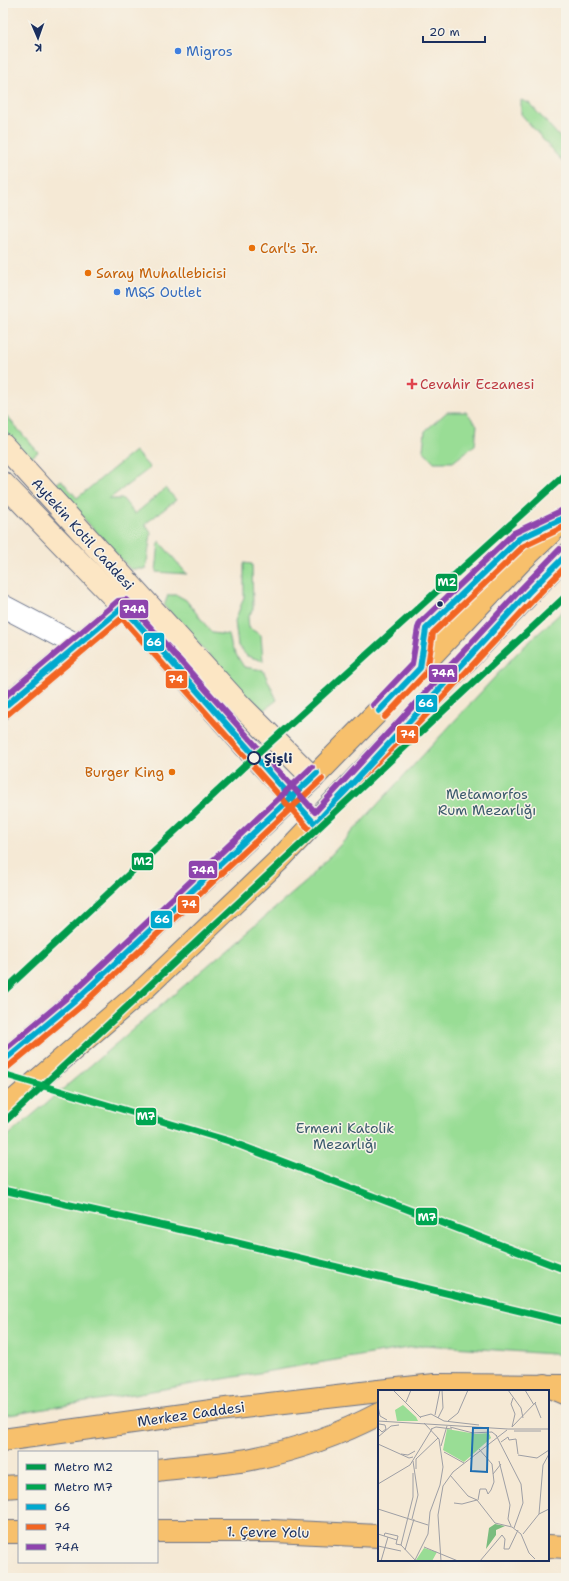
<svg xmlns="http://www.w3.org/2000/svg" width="569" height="1581" font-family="'Shantell Sans',sans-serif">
<rect width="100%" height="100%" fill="#f7f3e8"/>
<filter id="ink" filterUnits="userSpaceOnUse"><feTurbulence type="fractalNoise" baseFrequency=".025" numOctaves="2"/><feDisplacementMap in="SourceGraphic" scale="8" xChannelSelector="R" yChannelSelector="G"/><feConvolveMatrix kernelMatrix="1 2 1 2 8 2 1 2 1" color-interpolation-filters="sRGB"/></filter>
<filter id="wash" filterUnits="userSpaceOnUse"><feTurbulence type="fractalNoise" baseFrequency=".012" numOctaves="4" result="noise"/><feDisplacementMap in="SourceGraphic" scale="16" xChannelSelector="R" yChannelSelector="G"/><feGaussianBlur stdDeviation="0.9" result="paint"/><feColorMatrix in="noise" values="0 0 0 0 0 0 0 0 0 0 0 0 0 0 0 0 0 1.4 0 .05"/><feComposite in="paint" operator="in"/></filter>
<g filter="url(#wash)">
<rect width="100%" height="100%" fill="#f5e9d5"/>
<!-- green -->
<g fill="#99dd95" stroke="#5a867a">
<polygon points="521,100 529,103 566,144 566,166 521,114"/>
<polygon points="3,412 38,452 29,459 3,430"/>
<polygon points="447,412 466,412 477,425 475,445 453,462 434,462 423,450 425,431"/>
<polygon points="135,451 150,468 109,499 123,499 135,514 166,488 176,500 145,524 151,533 146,569 130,569 54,486 61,480 77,498"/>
<polygon points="159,541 187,574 156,572"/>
<polygon points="244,563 252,564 253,609 248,618 249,628 261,635 263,661 247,656 238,646 235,621 244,597"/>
<polygon points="168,595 177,595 186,600 212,633 229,635 232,648 244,667 263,670 277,700 261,712 164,606"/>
<polygon points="566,608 566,1355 425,1345 3,1416 3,1140 307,881 517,653"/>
</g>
</g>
<g filter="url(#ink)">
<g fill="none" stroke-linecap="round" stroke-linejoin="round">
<!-- street casing -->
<g stroke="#677088" stroke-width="24">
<g id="street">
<polyline points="3,606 77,645"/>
<polyline points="3,708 123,607"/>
</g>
</g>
<!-- secondary casing -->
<g stroke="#677088" stroke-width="24">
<g id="secondary">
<polyline points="3,445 240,705 313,778"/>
<polyline points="3,483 123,607 250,752 292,798"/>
</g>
</g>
<!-- primary casing -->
<g stroke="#677088" stroke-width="24">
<g id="primary">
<polyline points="3,1061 75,1001 313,778 395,694 521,561 566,518"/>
<polyline points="3,1110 146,987 279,860 566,555"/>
<polyline points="379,1391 435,1385 564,1386"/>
<polyline points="3,1440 226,1409 379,1391"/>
<path d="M157,1470C188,1466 221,1465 252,1459C295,1450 339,1435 379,1414"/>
<polyline points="3,1487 19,1486"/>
</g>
</g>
<!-- highway casing -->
<g stroke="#677088" stroke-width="24">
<g id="highway">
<polyline points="545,1385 566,1394"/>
<polyline points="157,1531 273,1531 379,1536"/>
<polyline points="3,1532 19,1532"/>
<polyline points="548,1546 566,1547"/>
</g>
</g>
<!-- street -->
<use href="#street" stroke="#fff" stroke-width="22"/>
<!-- secondary -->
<use href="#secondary" stroke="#fce6c4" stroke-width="22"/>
<!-- primary -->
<use href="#primary" stroke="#f7c06c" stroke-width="22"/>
<!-- highway -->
<use href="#highway" stroke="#f7c06c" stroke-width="22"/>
<!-- bus-1 casing -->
<g stroke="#f7f3e8" stroke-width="9">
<g id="bus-1">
<polyline points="3,708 123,607 315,824 528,593 566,555"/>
<polyline points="379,711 420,668 426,629 519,539 566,517"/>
<polyline points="3,1061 75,1001 317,773"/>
</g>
</g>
<!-- bus-2 casing -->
<g stroke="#f7f3e8" stroke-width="9">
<g id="bus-2">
<polyline points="8,714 122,618 309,829 317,832 534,599 566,566"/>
<polyline points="385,717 427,672 433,633 524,546 566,526"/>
<polyline points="8,1067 80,1007 322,779"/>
</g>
</g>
<!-- bus-3 casing -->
<g stroke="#f7f3e8" stroke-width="9">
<g id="bus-3">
<polyline points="3,698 118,601 126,600 315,812 522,588 560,549"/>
<polyline points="373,705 412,664 418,628 420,623 514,533 563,510"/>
<polyline points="3,1051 70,995 312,767"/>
</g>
</g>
<!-- bus-1 -->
<use href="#bus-1" stroke="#00a9ce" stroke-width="6"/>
<!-- bus-2 -->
<use href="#bus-2" stroke="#f26522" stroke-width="6"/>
<!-- bus-3 -->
<use href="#bus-3" stroke="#8e44ad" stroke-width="6"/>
<!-- metro-1 casing -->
<g stroke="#f7f3e8" stroke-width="10">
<g id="metro-1">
<polyline points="3,992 251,760 566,474"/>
<polyline points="3,1123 566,596"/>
</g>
</g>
<!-- metro-2 casing -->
<g stroke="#f7f3e8" stroke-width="10">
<g id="metro-2">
<polyline points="3,1074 229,1141 566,1270"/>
<polyline points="3,1190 209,1236 566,1322"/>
</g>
</g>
<!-- metro-1 -->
<use href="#metro-1" stroke="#009a4c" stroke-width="7"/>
<!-- metro-2 -->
<use href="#metro-2" stroke="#00a651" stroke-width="7"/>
</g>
</g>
<!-- markers -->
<g fill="#3f7fe0" stroke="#f7f3e8" stroke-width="1.5">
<circle cx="178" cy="51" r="4"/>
<circle cx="117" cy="292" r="4"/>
</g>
<g fill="#e8710a" stroke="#f7f3e8" stroke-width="1.5">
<circle cx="252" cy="248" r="4"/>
<circle cx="88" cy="273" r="4"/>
<circle cx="172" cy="772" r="4"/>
</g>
<path fill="#e0444e" stroke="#f7f3e8" stroke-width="1.5" d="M410 378h4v4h4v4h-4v4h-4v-4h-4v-4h4z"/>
<circle fill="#1b2f5e" stroke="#f7f3e8" stroke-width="1.5" cx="440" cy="604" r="3.5"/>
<circle fill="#f7f3e8" stroke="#1b2f5e" stroke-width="2" cx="254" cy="758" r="6"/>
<g text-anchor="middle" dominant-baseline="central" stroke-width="3" stroke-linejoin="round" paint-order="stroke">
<!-- shop labels -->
<g font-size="14" fill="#366cbe" stroke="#f7f3e8" text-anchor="start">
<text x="186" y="51">Migros</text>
<text x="125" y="292">M&amp;S Outlet</text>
</g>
<!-- food labels -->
<g font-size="14" fill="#c56008" stroke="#f7f3e8" text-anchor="start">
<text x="260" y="248">Carl's Jr.</text>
<text x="96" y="273">Saray Muhallebicisi</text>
<text x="164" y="772" text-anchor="end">Burger King</text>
</g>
<!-- health labels -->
<g font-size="14" fill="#be3a42" stroke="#f7f3e8" text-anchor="start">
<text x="420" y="384">Cevahir Eczanesi</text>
</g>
<!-- street labels -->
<g font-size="14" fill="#1b2f5e" stroke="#f7f3e8">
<text transform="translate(83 534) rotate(48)">Aytekin Kotil Caddesi</text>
<text transform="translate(191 1414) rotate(-8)">Merkez Caddesi</text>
<text transform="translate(268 1532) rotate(1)">1. Çevre Yolu</text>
</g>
<!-- stop labels -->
<g font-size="14" font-weight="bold" fill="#1b2f5e" stroke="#f7f3e8" text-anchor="start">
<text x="264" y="758">Şişli</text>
</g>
<!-- park labels -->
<g font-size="14" fill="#3a5a6c" stroke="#f7f3e8">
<text x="487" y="794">Metamorfos<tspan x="487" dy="16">Rum Mezarlığı</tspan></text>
<text x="345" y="1128">Ermeni Katolik<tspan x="345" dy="16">Mezarlığı</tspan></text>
</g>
</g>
<!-- overview -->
<g transform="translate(378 1390)">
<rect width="171" height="171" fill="#f5e9d5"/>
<path d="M25,15L38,27L40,31H19L17,20ZM69,39L98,44L111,43L113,48L86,72L65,60ZM46,158L59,162L54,171L38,170Z" fill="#99dd95"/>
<path d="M117,134L127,136L118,140V145L108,159L111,138Z" fill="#7abc7e"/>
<path fill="none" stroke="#9e9fa5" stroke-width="1" d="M15,0L43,28M130,0L143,18L145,28M147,0L156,15M28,12L33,0M157,13L163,28M0,16L2,26L9,30M57,25L62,0M42,27L53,24L66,31L101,35M60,28L65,18L64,0M0,31L130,39H171M70,31L80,23L90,0M72,37L95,43M134,37L158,12M134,37L137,24L133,14L135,8M0,38L4,42L8,39L7,35L1,34M53,39L58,37L74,39M136,41H163M93,43L114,42L119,46M118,45L143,94M0,47L13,36L21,35M123,52L130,47L131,50L138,49L140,64M0,54L31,68L35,67M63,56L69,36M101,59L114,74L116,92L113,100M66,62L86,73M23,64L30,65L37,61M140,65L159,68L171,60M121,71L132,115L130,129L133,136M38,79V69L60,48M115,84L123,74M72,85L90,106L99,110L117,133L134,137L143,144L151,163L157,169M0,94L32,75L54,39M100,110L102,99H108L110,104L113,100M76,113L84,114L99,110M0,119L50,135M161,124L165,75L171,64M34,129L40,105L35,71M136,138L145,113L143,94M171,143V160M0,144L19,150M145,144L161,124L171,119M6,146L7,143L20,146L18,154L23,155L38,171M23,155L35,107V83M0,156L23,161M46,157L80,171M27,160L36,129M37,170L50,144L52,122L62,95L65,77L61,49L46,33M3,171L10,147M63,171L60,125L65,96L75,82L129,40M102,171L124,145L127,149L126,159H131L140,140"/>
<path fill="#1f6fb2" fill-opacity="0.15" stroke="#1f6fb2" stroke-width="2" d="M95,38H110L109,82L93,81Z"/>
<rect width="171" height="171" fill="none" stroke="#1b2f5e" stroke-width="2"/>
</g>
<g stroke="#f7f3e8" stroke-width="1.5">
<rect x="435" y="573" width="23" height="19" rx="4" fill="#009a4c"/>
<rect x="119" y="599" width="30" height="20" rx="4" fill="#8e44ad"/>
<rect x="143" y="632" width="22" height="20" rx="4" fill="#00a9ce"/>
<rect x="428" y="664" width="30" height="19" rx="4" fill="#8e44ad"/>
<rect x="165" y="670" width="23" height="19" rx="4" fill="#f26522"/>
<rect x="415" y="694" width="23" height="19" rx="4" fill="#00a9ce"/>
<rect x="396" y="725" width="23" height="19" rx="4" fill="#f26522"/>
<rect x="131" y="852" width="23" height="19" rx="4" fill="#009a4c"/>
<rect x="188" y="860" width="30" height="19" rx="4" fill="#8e44ad"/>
<rect x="177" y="895" width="23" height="19" rx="4" fill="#f26522"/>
<rect x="150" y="910" width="23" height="19" rx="4" fill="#00a9ce"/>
<rect x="135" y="1107" width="22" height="19" rx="4" fill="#00a651"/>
<rect x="415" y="1207" width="23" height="19" rx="4" fill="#00a651"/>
</g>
<g font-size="11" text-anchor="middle" font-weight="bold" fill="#fff">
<text x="447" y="586">M2</text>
<text x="134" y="613">74A</text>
<text x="154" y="646">66</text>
<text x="443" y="677">74A</text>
<text x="176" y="683">74</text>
<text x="426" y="707">66</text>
<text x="408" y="738">74</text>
<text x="143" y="865">M2</text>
<text x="203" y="874">74A</text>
<text x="189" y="908">74</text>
<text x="162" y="923">66</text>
<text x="146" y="1120">M7</text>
<text x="427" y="1221">M7</text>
</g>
<!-- margin -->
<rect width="569" height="1581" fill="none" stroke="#f7f3e8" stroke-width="16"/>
<!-- legend -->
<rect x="18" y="1451" width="140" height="112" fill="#f7f3e8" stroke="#9fa5b1"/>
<rect x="26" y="1464" width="20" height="6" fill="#009a4c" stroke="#9fa5b1"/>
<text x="54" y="1471" font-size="12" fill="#1b2f5e">Metro M2</text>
<rect x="26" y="1484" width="20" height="6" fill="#00a651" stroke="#9fa5b1"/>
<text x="54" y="1491" font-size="12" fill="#1b2f5e">Metro M7</text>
<rect x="26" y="1504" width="20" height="6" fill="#00a9ce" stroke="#9fa5b1"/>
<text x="54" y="1511" font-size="12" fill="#1b2f5e">66</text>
<rect x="26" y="1524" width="20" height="6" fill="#f26522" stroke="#9fa5b1"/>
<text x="54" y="1531" font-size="12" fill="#1b2f5e">74</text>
<rect x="26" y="1544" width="20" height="6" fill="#8e44ad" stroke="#9fa5b1"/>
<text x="54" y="1551" font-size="12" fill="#1b2f5e">74A</text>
<!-- north arrow -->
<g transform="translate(38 38) rotate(178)" stroke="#f7f3e8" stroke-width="3" paint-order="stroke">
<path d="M0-3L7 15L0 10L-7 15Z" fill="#1b2f5e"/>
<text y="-6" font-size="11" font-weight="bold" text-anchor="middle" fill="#1b2f5e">K</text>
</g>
<!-- scale -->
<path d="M423 36v6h62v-6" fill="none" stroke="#1b2f5e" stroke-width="2"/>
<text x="429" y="36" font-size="12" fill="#1b2f5e" stroke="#f7f3e8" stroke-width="3" paint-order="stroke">20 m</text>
</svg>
